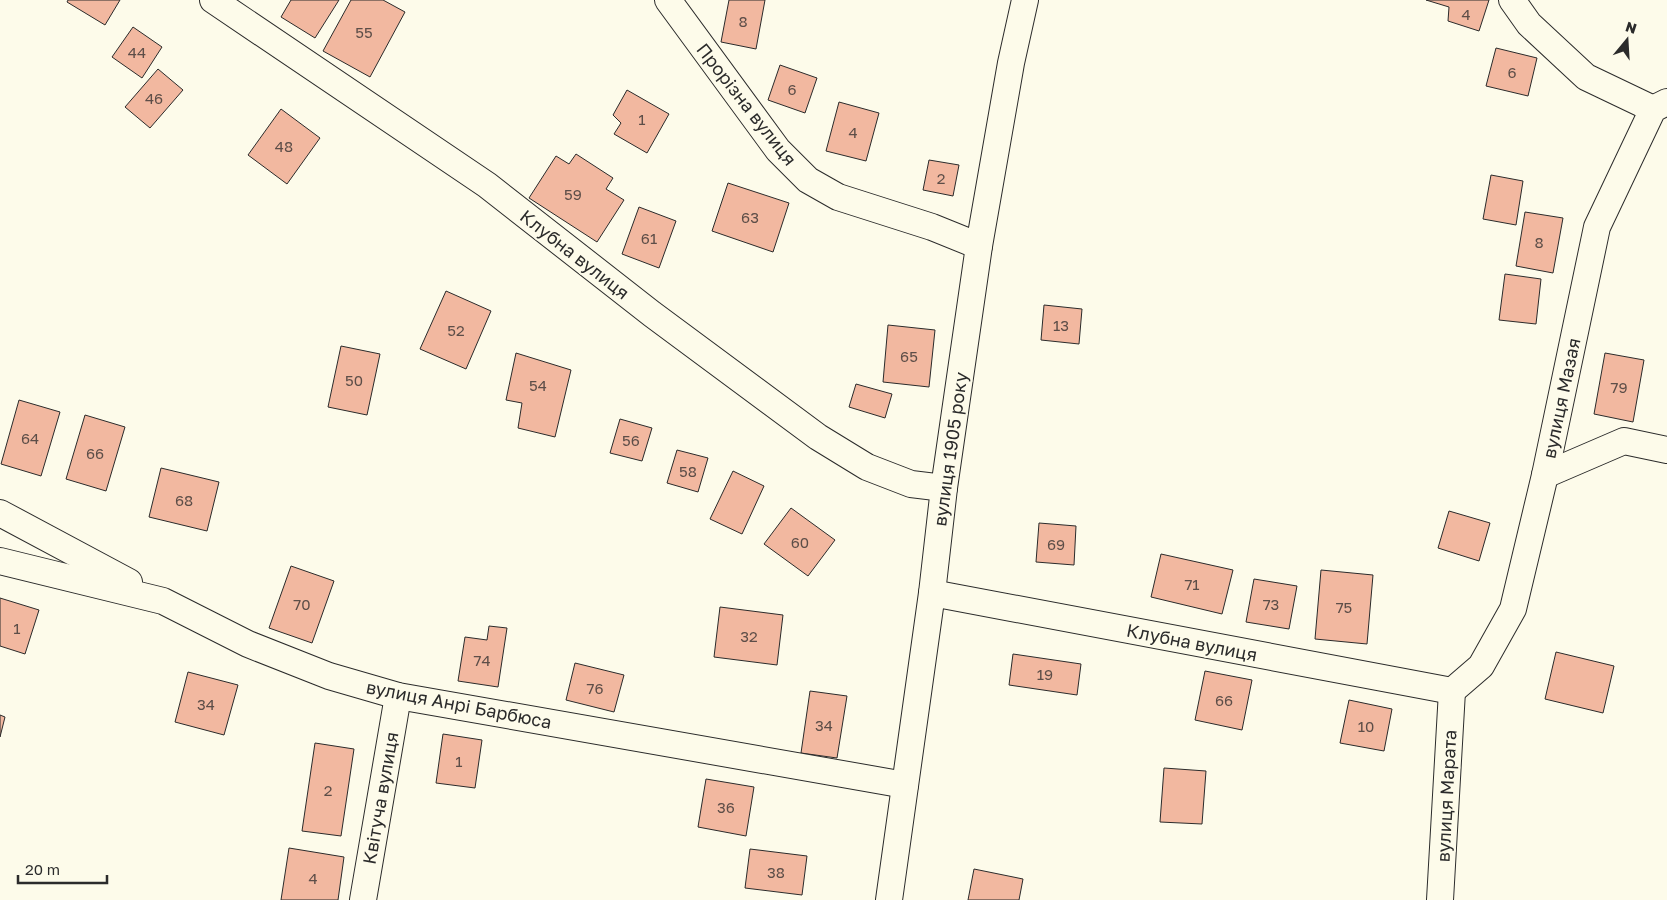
<svg xmlns="http://www.w3.org/2000/svg" width="1667" height="900" font-family="'Golos Text',sans-serif">
<rect width="100%" height="100%" fill="#fdfbea"/>
<!-- building -->
<g fill="#f2b8a0" stroke="#2b2b2b">
<polygon points="68,0 120,0 105,25 67,2"/>
<polygon points="291,0 339,0 315,38 281,17"/>
<polygon points="351,0 383,0 405,12 370,77 323,51"/>
<polygon points="729,0 765,0 756,49 721,42"/>
<polygon points="1426,0 1489,0 1479,31 1448,21 1449,7"/>
<polygon points="133,27 162,47 142,78 112,57"/>
<polygon points="1496,48 1537,58 1528,96 1486,86"/>
<polygon points="780,65 817,78 805,113 768,100"/>
<polygon points="158,69 183,90 150,128 125,107"/>
<polygon points="627,90 669,114 647,153 614,134 621,123 613,115"/>
<polygon points="839,102 879,113 866,161 826,151"/>
<polygon points="281,109 320,138 287,184 248,155"/>
<polygon points="576,154 613,178 606,189 624,200 597,242 529,198 556,156 569,164"/>
<polygon points="929,160 959,165 953,196 923,190"/>
<polygon points="1491,175 1523,181 1516,225 1483,219"/>
<polygon points="728,183 789,203 773,252 712,231"/>
<polygon points="639,207 676,221 659,268 622,254"/>
<polygon points="1525,212 1563,218 1553,273 1516,266"/>
<polygon points="1505,274 1541,279 1536,324 1499,320"/>
<polygon points="446,291 491,311 466,369 420,349"/>
<polygon points="1044,305 1082,309 1079,344 1041,340"/>
<polygon points="888,325 935,330 929,387 883,382"/>
<polygon points="341,346 380,354 367,415 328,407"/>
<polygon points="516,353 571,370 555,437 518,428 522,403 506,400"/>
<polygon points="1605,353 1644,360 1633,422 1594,414"/>
<polygon points="856,384 892,394 885,418 849,407"/>
<polygon points="19,400 60,412 41,476 1,464"/>
<polygon points="85,415 125,427 106,491 66,479"/>
<polygon points="620,419 652,428 642,461 610,453"/>
<polygon points="677,450 708,458 698,492 667,483"/>
<polygon points="161,468 219,482 207,531 149,517"/>
<polygon points="733,471 764,486 742,534 710,519"/>
<polygon points="791,508 835,540 808,576 764,544"/>
<polygon points="1449,511 1490,523 1479,561 1438,548"/>
<polygon points="1039,523 1076,526 1074,565 1036,562"/>
<polygon points="1161,554 1233,570 1222,614 1151,597"/>
<polygon points="291,566 334,581 312,643 269,628"/>
<polygon points="1321,570 1373,575 1367,644 1315,639"/>
<polygon points="1254,579 1297,586 1289,629 1246,622"/>
<polygon points="0,598 39,610 25,654 0,646"/>
<polygon points="720,607 783,615 777,665 714,657"/>
<polygon points="489,626 507,628 498,687 458,681 465,637 487,640"/>
<polygon points="1556,652 1614,666 1603,713 1545,699"/>
<polygon points="1013,654 1081,664 1077,695 1009,685"/>
<polygon points="575,663 624,675 614,712 566,700"/>
<polygon points="1205,671 1252,680 1242,730 1195,720"/>
<polygon points="188,672 238,685 224,735 175,722"/>
<polygon points="810,691 847,696 837,758 801,753"/>
<polygon points="1349,700 1392,709 1384,751 1340,743"/>
<polygon points="0,715 5,717 0,737"/>
<polygon points="443,734 482,740 475,788 436,783"/>
<polygon points="315,743 354,749 341,836 302,831"/>
<polygon points="1164,768 1206,771 1202,824 1160,822"/>
<polygon points="706,779 754,787 746,836 698,827"/>
<polygon points="289,848 344,857 338,900 281,900"/>
<polygon points="750,849 807,856 802,895 745,888"/>
<polygon points="974,869 1023,879 1019,900 968,900"/>
</g>
<g fill="none" stroke-linecap="round" stroke-linejoin="round">
<!-- minor casing -->
<g stroke="#2b2b2b" stroke-width="28">
<g id="minor">
<polyline points="213,0 487,185 652,314 818,437 867,467 911,484 944,488"/>
<polyline points="668,0 778,150 808,180 838,197 932,227 979,246"/>
<polyline points="1512,0 1529,24 1586,77 1653,109"/>
<polyline points="1545,475 1624,441 1667,450"/>
<polyline points="0,513 129,582"/>
<polyline points="0,561 163,601 248,644 329,676 398,696 905,785"/>
<polyline points="932,593 1452,691"/>
<polyline points="1452,691 1481,666 1513,609 1545,475 1597,227 1653,109 1667,102"/>
<polyline points="363,900 398,696"/>
<polyline points="889,900 932,593 944,488 979,246 1011,63 1025,0"/>
<polyline points="1440,900 1452,691"/>
</g>
</g>
<!-- minor -->
<use href="#minor" stroke="#fdfbea" stroke-width="26"/>
</g>
<g text-anchor="middle" dominant-baseline="central" stroke-width="4" stroke-linejoin="round" paint-order="stroke">
<!-- number labels -->
<g font-size="15" fill="#5d4e48">
<text x="1466" y="14">4</text>
<text x="743" y="21">8</text>
<text x="364" y="32">55</text>
<text x="137" y="52">44</text>
<text x="1512" y="72">6</text>
<text x="792" y="89">6</text>
<text x="154" y="98">46</text>
<text x="642" y="119">1</text>
<text x="853" y="132">4</text>
<text x="284" y="146">48</text>
<text x="941" y="178">2</text>
<text x="573" y="194">59</text>
<text x="750" y="217">63</text>
<text x="649" y="238">61</text>
<text x="1539" y="242">8</text>
<text x="1061" y="325">13</text>
<text x="456" y="330">52</text>
<text x="909" y="356">65</text>
<text x="354" y="380">50</text>
<text x="538" y="385">54</text>
<text x="1619" y="387">79</text>
<text x="30" y="438">64</text>
<text x="631" y="440">56</text>
<text x="95" y="453">66</text>
<text x="688" y="471">58</text>
<text x="184" y="500">68</text>
<text x="800" y="542">60</text>
<text x="1056" y="544">69</text>
<text x="1192" y="584">71</text>
<text x="302" y="604">70</text>
<text x="1271" y="604">73</text>
<text x="1344" y="607">75</text>
<text x="17" y="628">1</text>
<text x="749" y="636">32</text>
<text x="482" y="660">74</text>
<text x="1045" y="674">19</text>
<text x="595" y="688">76</text>
<text x="1224" y="700">66</text>
<text x="206" y="704">34</text>
<text x="824" y="725">34</text>
<text x="1366" y="726">10</text>
<text x="459" y="761">1</text>
<text x="328" y="790">2</text>
<text x="726" y="807">36</text>
<text x="776" y="872">38</text>
<text x="313" y="878">4</text>
</g>
<!-- street labels -->
<g font-size="18" fill="#2b2b2b" stroke="#fdfbea">
<text transform="translate(747 104) rotate(52)">Прорізна вулиця</text>
<text transform="translate(575 254) rotate(38)">Клубна вулиця</text>
<text transform="translate(1561 398) rotate(-78)">вулиця Мазая</text>
<text transform="translate(950 449) rotate(-82)">вулиця 1905 року</text>
<text transform="translate(1192 642) rotate(11)">Клубна вулиця</text>
<text transform="translate(459 704) rotate(11)">вулиця Анрі Барбюса</text>
<text transform="translate(1446 796) rotate(-87)">вулиця Марата</text>
<text transform="translate(380 798) rotate(-80)">Квітуча вулиця</text>
</g>
</g>
<!-- north arrow -->
<g transform="translate(1627 40) rotate(18)" stroke="#fdfbea" stroke-width="4" paint-order="stroke">
<path d="M0-4L9 19L0 12L-9 19Z" fill="#2b2b2b"/>
<text y="-8" font-size="14" font-weight="bold" text-anchor="middle" fill="#2b2b2b">N</text>
</g>
<!-- scale -->
<path d="M18 875v8h89v-8" fill="none" stroke="#2b2b2b" stroke-width="2.5"/>
<text x="25" y="875" font-size="15" fill="#2b2b2b" stroke="#fdfbea" stroke-width="4" paint-order="stroke">20 m</text>
</svg>
